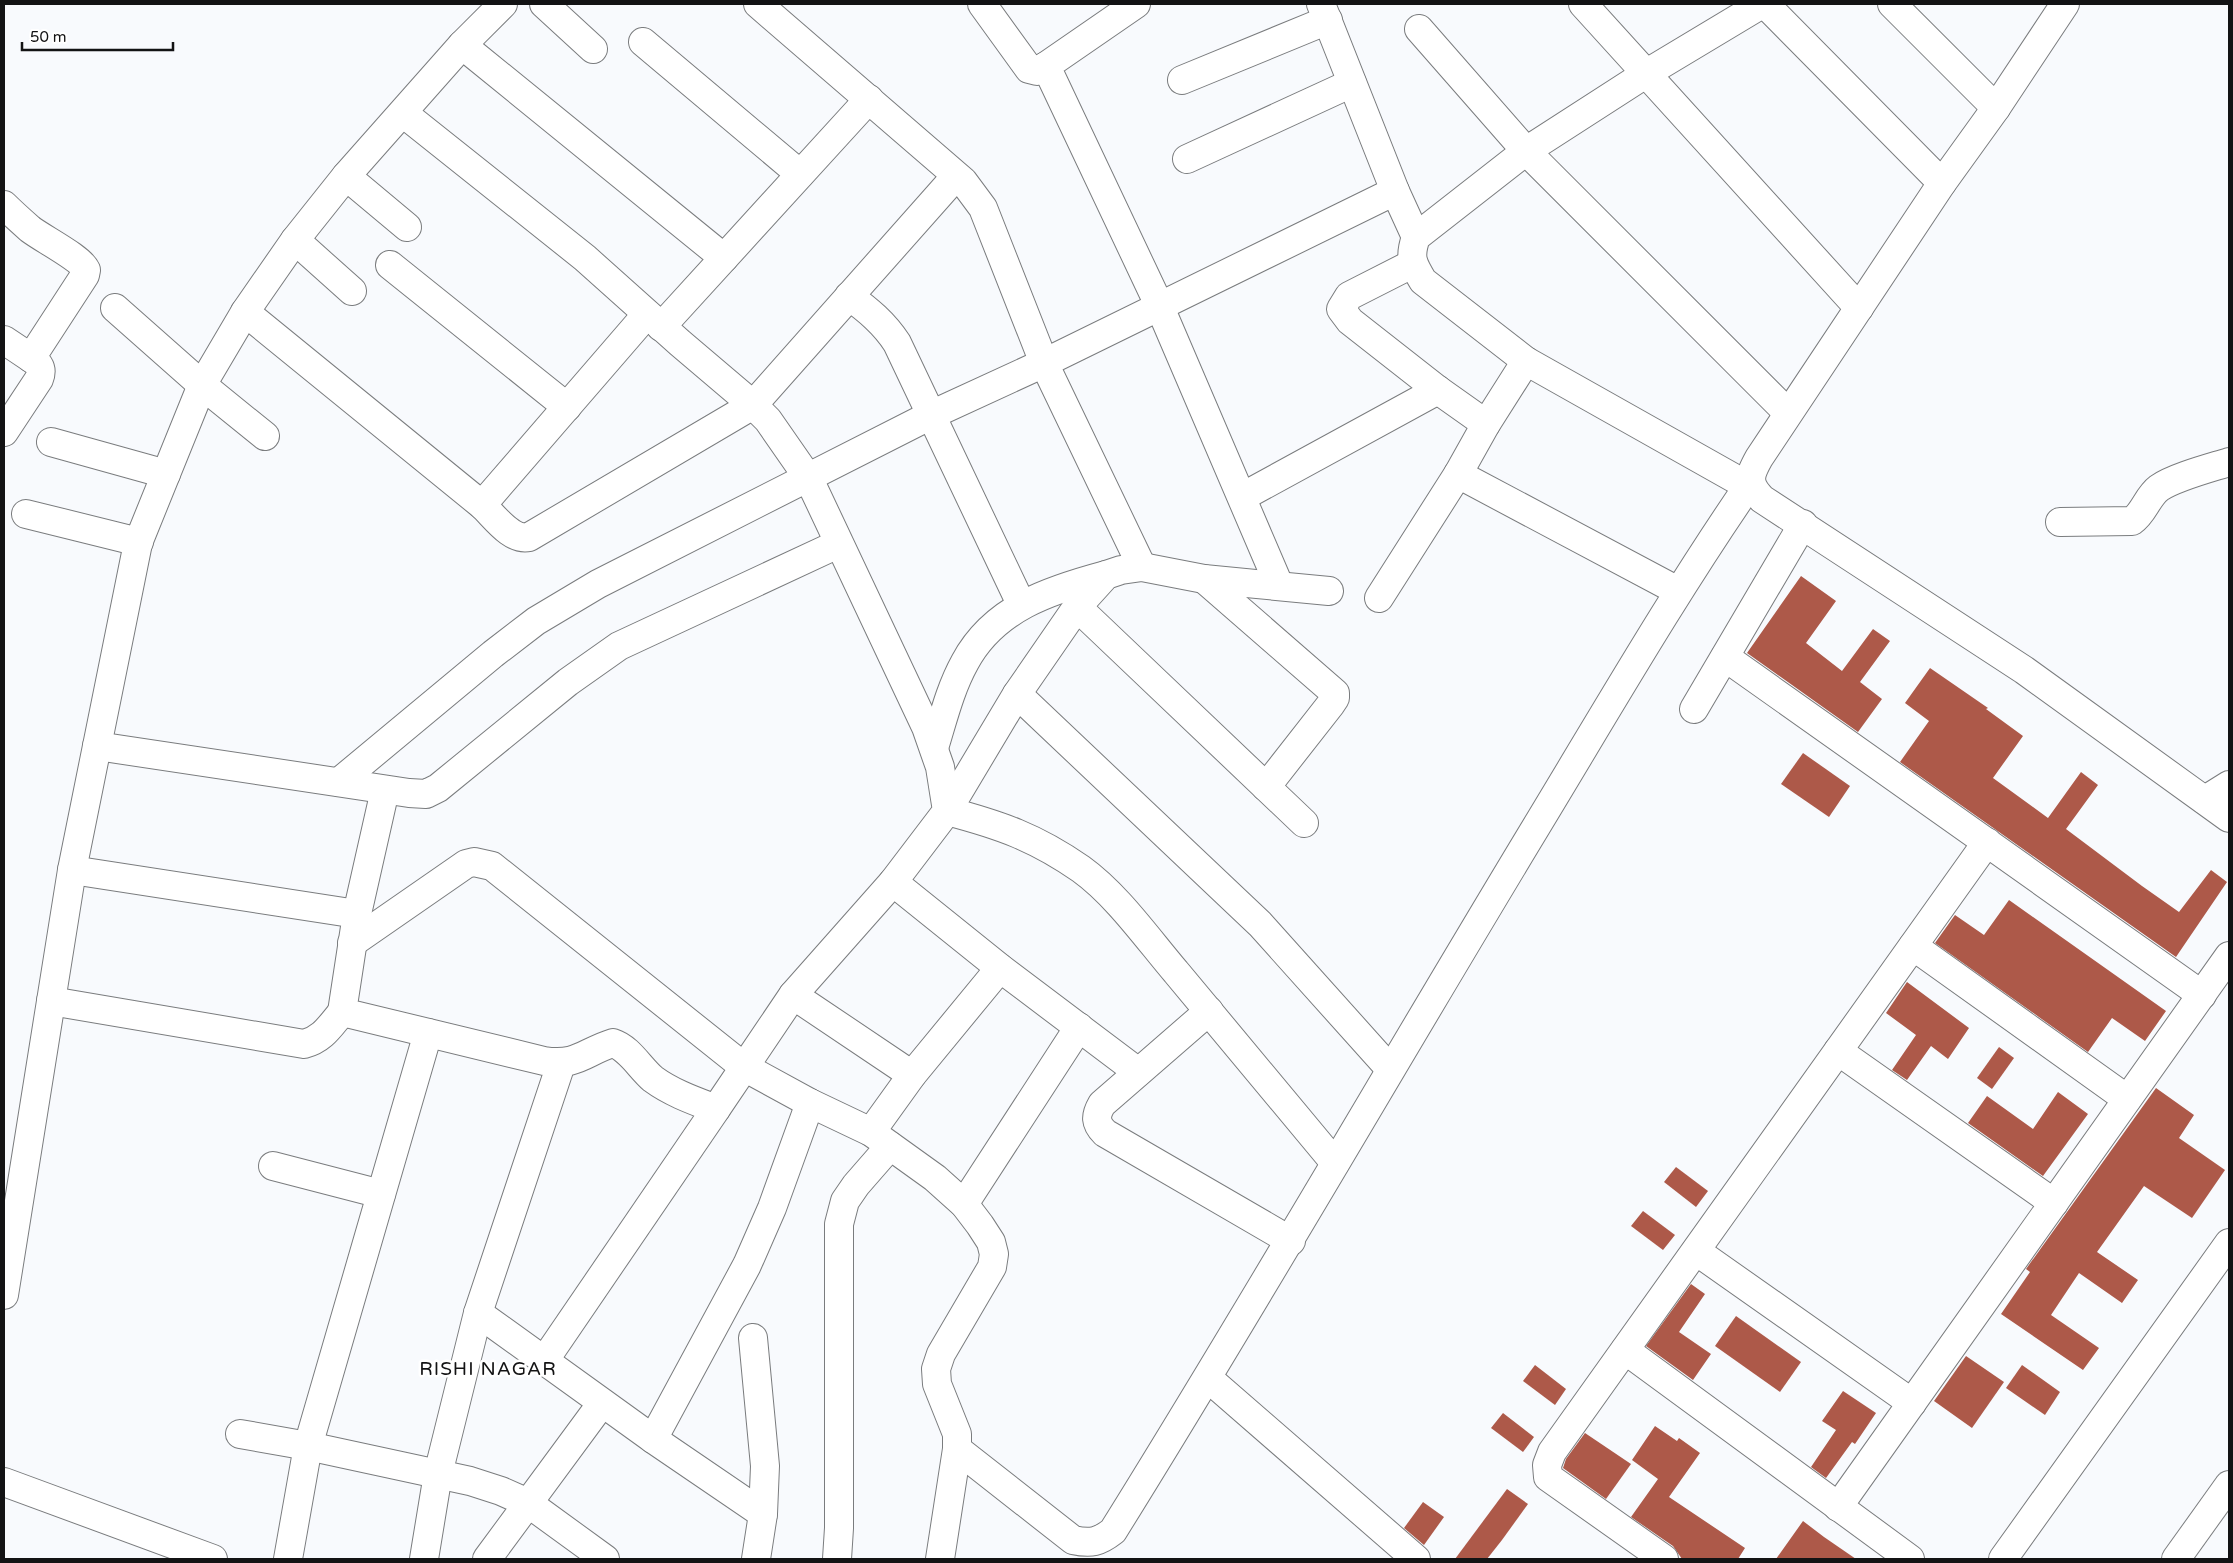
<svg xmlns="http://www.w3.org/2000/svg" width="2233" height="1563" font-family="'Varela Round',sans-serif">
<rect width="100%" height="100%" fill="#f8fafd"/>
<!-- building -->
<g fill="#ad5949">
<polygon points="1801,576 1836,601 1806,643 1842,671 1873,629 1890,641 1860,682 1882,699 1858,732 1747,653"/>
<polygon points="1930,668 1988,708 1986,709 2023,736 1993,778 2048,818 2081,772 2098,785 2066,829 2142,886 2179,912 2211,870 2227,882 2176,957 1900,762 1929,721 1905,703"/>
<polygon points="1803,753 1850,786 1829,817 1781,784"/>
<polygon points="2009,900 2166,1011 2145,1041 2112,1018 2088,1052 1935,943 1955,915 1984,935"/>
<polygon points="1907,982 1969,1028 1948,1059 1931,1046 1907,1080 1892,1070 1916,1035 1886,1013"/>
<polygon points="1999,1047 2014,1058 1992,1089 1977,1078"/>
<polygon points="2156,1088 2194,1115 2179,1138 2225,1170 2192,1218 2144,1186 2097,1252 2138,1280 2122,1303 2079,1273 2051,1315 2099,1348 2083,1370 2001,1314 2030,1272 2026,1269"/>
<polygon points="2058,1092 2088,1114 2043,1176 1968,1123 1987,1096 2033,1129"/>
<polygon points="1676,1167 1708,1191 1696,1207 1664,1182"/>
<polygon points="1643,1211 1675,1235 1663,1250 1631,1226"/>
<polygon points="1691,1284 1705,1294 1679,1332 1711,1354 1693,1380 1646,1346"/>
<polygon points="1736,1316 1801,1362 1780,1392 1715,1346"/>
<polygon points="1966,1356 2004,1382 1972,1428 1934,1401"/>
<polygon points="1535,1365 1566,1389 1555,1405 1523,1381"/>
<polygon points="2022,1365 2060,1392 2045,1415 2006,1388"/>
<polygon points="1843,1391 1876,1413 1855,1444 1852,1442 1826,1478 1811,1467 1836,1430 1822,1421"/>
<polygon points="1503,1413 1534,1437 1523,1452 1491,1428"/>
<polygon points="1655,1426 1677,1441 1679,1438 1700,1453 1669,1497 1745,1548 1738,1559 1682,1559 1673,1546 1631,1517 1658,1479 1632,1460"/>
<polygon points="1585,1433 1631,1464 1606,1499 1563,1468 1566,1459"/>
<polygon points="1507,1489 1528,1504 1502,1540 1487,1559 1455,1559"/>
<polygon points="1423,1502 1444,1517 1424,1545 1404,1528"/>
<polygon points="1803,1521 1824,1537 1856,1559 1776,1559"/>
</g>
<g fill="none" stroke-linecap="round" stroke-linejoin="round">
<!-- minor casing -->
<g stroke="#7a7c7e" stroke-width="30">
<g id="minor">
<polyline points="544,4 593,49"/>
<polyline points="758,4 963,181 983,208 1044,363 1142,567"/>
<polyline points="982,4 1029,69 1037,71 1046,66"/>
<polyline points="1136,4 1046,66 1159,305 1279,585"/>
<polyline points="1321,4 1395,191 1416,237"/>
<polyline points="1583,4 1859,308"/>
<polyline points="1765,4 1942,183"/>
<polyline points="1892,4 1996,108"/>
<path d="M2065,4L1996,108L1942,183L1759,458C1749,476 1747,483 1762,499L2024,670L2229,818"/>
<polyline points="1419,29 1526,151 1788,413"/>
<polyline points="643,42 800,174"/>
<polyline points="462,45 724,258"/>
<polyline points="1182,80 1328,20"/>
<polyline points="1187,159 1352,83"/>
<polyline points="346,176 407,227"/>
<path d="M4,205C12,213 21,221 30,229C43,239 81,258 86,270L85,275L31,358C40,364 43,369 39,379L4,432"/>
<polyline points="295,240 352,291"/>
<polyline points="1412,264 1349,296 1341,309 1350,321 1438,390 1486,424"/>
<polyline points="390,265 567,407"/>
<path d="M849,296C868,310 884,323 897,343L1021,604"/>
<polyline points="115,308 202,385 265,436"/>
<path d="M245,312L482,505C495,517 511,541 529,537L753,405L956,176"/>
<polyline points="661,327 869,99"/>
<polyline points="4,340 31,358"/>
<polyline points="51,442 166,474"/>
<polyline points="1458,474 1678,591"/>
<path d="M1748,486L1526,361L1423,281C1412,263 1409,257 1416,237L1526,151L1647,73L1762,4"/>
<polyline points="1242,497 1438,390"/>
<polyline points="482,505 647,314"/>
<polyline points="26,514 139,542"/>
<path d="M2060,522L2132,521C2144,513 2147,497 2159,488C2175,477 2210,468 2229,462"/>
<polyline points="1204,579 1335,693 1335,698 1331,704 1266,787"/>
<path d="M1329,591L1204,579L1142,567L1121,570L1106,575L1077,607L1017,694L947,811C1000,825 1035,837 1081,869C1117,895 1147,938 1176,972C1229,1036 1282,1100 1335,1163"/>
<polyline points="1379,598 1458,474 1486,424 1526,361"/>
<polyline points="1077,607 1304,823"/>
<polyline points="1725,657 2202,995"/>
<polyline points="1017,694 1260,924 1390,1069"/>
<polyline points="1694,709 1803,524"/>
<polyline points="97,746 409,793 426,794 438,788 568,682 619,646 838,544"/>
<path d="M934,748C943,719 950,689 965,662C994,608 1050,590 1106,575"/>
<polyline points="339,782 493,654 536,621 598,584 931,415 1044,363 1395,191"/>
<path d="M385,790L357,914L342,1012L544,1061C578,1066 584,1052 613,1043C629,1048 640,1068 653,1079C672,1093 695,1101 716,1109L793,995L893,882L947,811L940,767L926,727L809,479L768,420L753,405L680,343L585,258L403,113"/>
<polyline points="2205,800 2229,785"/>
<polyline points="72,870 357,914"/>
<polyline points="893,882 1000,968 1138,1072"/>
<polyline points="352,943 466,864 474,862 492,866 744,1067 810,1103 871,1132 935,1178 964,1204 980,1225 991,1242 994,1254 992,1267 941,1354 936,1369 937,1384 957,1434 957,1449 940,1559"/>
<polyline points="1913,946 2127,1099"/>
<polyline points="793,995 912,1075"/>
<path d="M51,1001L304,1044C323,1039 330,1026 342,1012"/>
<path d="M1209,1011L1102,1104C1095,1116 1095,1123 1105,1133L1291,1241"/>
<polyline points="1838,1051 2054,1203"/>
<polyline points="871,1132 912,1075 1000,968"/>
<polyline points="273,1166 381,1194"/>
<polyline points="964,1204 1079,1027"/>
<polyline points="1696,1251 1912,1403"/>
<polyline points="4,1295 72,870 138,543 202,385 245,312 295,240 346,176 462,45 503,4"/>
<polyline points="478,1313 653,1439 763,1514"/>
<polyline points="753,1338 765,1466 763,1514 756,1559"/>
<polyline points="1625,1350 1910,1559"/>
<polyline points="544,1361 716,1109"/>
<polyline points="1209,1379 1416,1559"/>
<polyline points="240,1434 308,1446 470,1481 501,1491 528,1503 605,1559"/>
<polyline points="653,1439 747,1265 772,1208 810,1103"/>
<path d="M957,1449L1073,1540C1091,1544 1099,1542 1113,1531C1259,1297 1396,1058 1539,822C1608,708 1675,592 1751,482"/>
<polyline points="4,1482 213,1559"/>
<polyline points="1838,1507 2229,956"/>
<polyline points="288,1559 308,1446 428,1033"/>
<polyline points="424,1559 438,1474 478,1313 561,1064"/>
<polyline points="487,1559 602,1403"/>
<polyline points="837,1559 839,1528 839,1224 845,1201 856,1185 890,1146"/>
<polyline points="1664,1559 1548,1477 1547,1465 1552,1452 1987,842"/>
<polyline points="2003,1559 2229,1243"/>
<polyline points="2176,1559 2229,1485"/>
</g>
</g>
<!-- minor -->
<use href="#minor" stroke="#fff" stroke-width="28"/>
</g>
<g text-anchor="middle" dominant-baseline="central" stroke-width="5" stroke-linejoin="round" paint-order="stroke">
<!-- neighbourhood labels -->
<g font-size="19" letter-spacing="1" fill="#131314" stroke="#fff">
<text x="488" y="1369">RISHI NAGAR</text>
</g>
</g>
<!-- border -->
<rect width="2233" height="1563" fill="none" stroke="#131314" stroke-width="10"/>
<!-- scale -->
<path d="M22 42v8h151v-8" fill="none" stroke="#131314" stroke-width="2.5"/>
<text x="30" y="42" font-size="15" fill="#131314" stroke="#ffffff" stroke-width="4" paint-order="stroke">50 m</text>
</svg>
